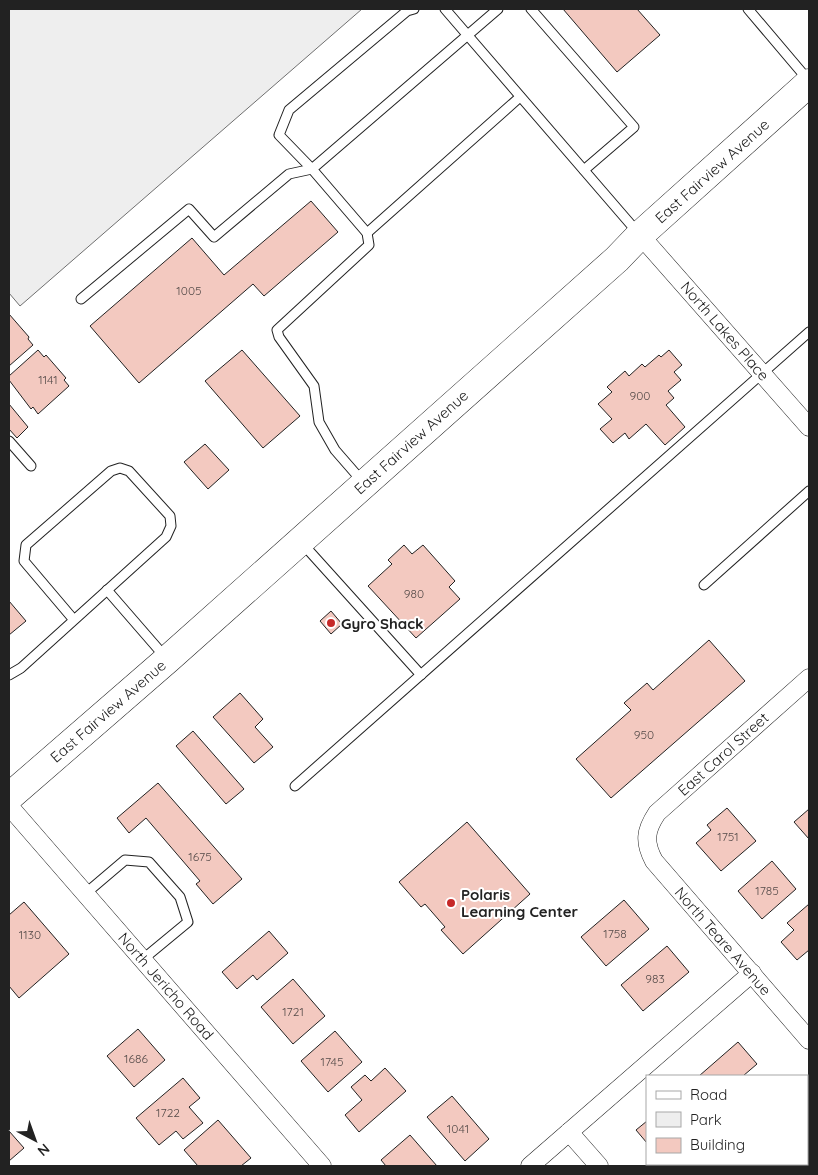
<svg xmlns="http://www.w3.org/2000/svg" width="818" height="1175" font-family="Quicksand,sans-serif">
<rect width="100%" height="100%" fill="#fff"/>
<!-- green -->
<polygon fill="#eee" stroke="#6f6f6f" points="9,9 362,9 20,306 9,293"/>
<!-- building -->
<g fill="#f3c9c0" stroke="#222">
<polygon points="563,9 637,9 660,35 617,72"/>
<polygon points="311,201 338,232 264,296 253,284 139,383 90,326 192,238 224,275"/>
<polygon points="9,314 29,337 28,339 33,345 9,366"/>
<polygon points="38,350 44,357 46,355 66,378 64,380 69,386 38,414 33,407 31,409 9,380 9,376"/>
<polygon points="242,350 300,416 263,448 205,381"/>
<polygon points="669,350 682,365 674,372 681,380 668,391 674,398 666,405 685,427 665,445 646,424 629,439 625,433 613,443 600,429 612,419 598,404 612,392 607,387 625,371 629,376 642,364 645,367 659,355 661,357"/>
<polygon points="9,404 28,427 17,438 9,429"/>
<polygon points="205,444 229,470 208,489 184,462"/>
<polygon points="404,545 412,554 423,545 455,581 449,587 460,599 416,638 368,586 392,564 388,560"/>
<polygon points="9,601 26,621 9,635"/>
<polygon points="331,611 342,624 331,634 320,621"/>
<polygon points="709,640 745,681 611,798 576,759 631,710 624,703 647,683 653,690"/>
<polygon points="240,693 263,719 255,727 273,747 254,763 213,717"/>
<polygon points="193,731 244,789 226,804 176,746"/>
<polygon points="158,783 242,879 213,904 196,884 200,881 146,818 129,833 117,818"/>
<polygon points="727,808 756,841 721,871 696,843 711,830 707,825"/>
<polygon points="809,809 809,839 794,822"/>
<polygon points="467,822 530,894 463,954 441,930 445,927 425,904 421,907 399,882"/>
<polygon points="772,861 796,889 762,919 738,891"/>
<polygon points="624,900 649,929 606,966 581,937"/>
<polygon points="24,902 69,954 19,998 9,986 9,915"/>
<polygon points="809,904 809,950 797,960 781,942 794,930 787,923"/>
<polygon points="269,931 288,953 257,980 253,975 237,989 222,972"/>
<polygon points="667,946 689,972 643,1011 621,985"/>
<polygon points="293,979 325,1016 293,1044 261,1007"/>
<polygon points="138,1029 165,1060 134,1087 107,1056"/>
<polygon points="335,1031 362,1062 328,1092 301,1061"/>
<polygon points="738,1042 757,1064 743,1076 699,1076"/>
<polygon points="385,1068 406,1091 359,1132 345,1115 362,1100 351,1087 365,1075 371,1081"/>
<polygon points="183,1078 200,1098 189,1107 203,1123 183,1139 176,1131 159,1145 136,1118"/>
<polygon points="452,1096 489,1139 465,1161 427,1117"/>
<polygon points="218,1120 251,1158 241,1166 198,1166 184,1150"/>
<polygon points="809,1120 809,1153 807,1155 807,1122"/>
<polygon points="647,1121 647,1143 636,1130"/>
<polygon points="9,1131 24,1148 9,1161"/>
<polygon points="410,1135 437,1166 386,1166 381,1160"/>
<polygon points="657,1164 712,1164 709,1166 660,1166"/>
</g>
<g fill="none" stroke-linecap="round" stroke-linejoin="round">
<!-- lane casing -->
<g stroke="#222" stroke-width="11">
<g id="lane">
<polyline points="445,9 639,234"/>
<polyline points="531,9 634,127 584,170"/>
<polyline points="748,9 809,81"/>
<polyline points="312,169 279,135 289,110 407,11 414,9"/>
<polyline points="367,233 520,97"/>
<polyline points="81,299 189,209 214,237 289,174 312,169"/>
<polyline points="9,441 31,466"/>
<polyline points="362,481 335,450 319,422 314,386 279,337 277,330 369,245 367,233 312,169 498,9"/>
<polyline points="302,543 421,675"/>
<polyline points="704,585 809,491"/>
<polyline points="107,590 166,658"/>
<polyline points="9,675 21,668 166,537 171,526 170,516 129,471 120,468 111,471 26,545 24,561 74,620"/>
<polyline points="295,786 809,332"/>
<polyline points="85,894 125,860 149,862 180,897 188,922 142,960"/>
</g>
</g>
<!-- street casing -->
<g stroke="#222" stroke-width="19">
<g id="street">
<polyline points="640,235 809,427"/>
<path d="M809,678L657,813C645,831 644,842 654,861L809,1040"/>
<polyline points="9,806 322,1166"/>
<polyline points="569,1132 599,1166"/>
<polyline points="530,1166 752,973"/>
</g>
</g>
<!-- primary casing -->
<g stroke="#222" stroke-width="29">
<polyline id="primary" points="9,797 168,659 617,259 640,235 809,83"/>
</g>
<!-- lane -->
<use href="#lane" stroke="#fff" stroke-width="9"/>
<!-- street -->
<use href="#street" stroke="#fff" stroke-width="18"/>
<!-- primary -->
<use href="#primary" stroke="#fff" stroke-width="28"/>
</g>
<!-- markers -->
<g fill="#c62828" stroke="#fff" stroke-width="2">
<circle cx="331" cy="623" r="5"/>
<circle cx="451" cy="903" r="5"/>
</g>
<g text-anchor="middle" dominant-baseline="central" stroke-width="4" stroke-linejoin="round" paint-order="stroke">
<!-- number labels -->
<g font-size="12" fill="#564c4a">
<text x="189" y="290">1005</text>
<text x="48" y="379">1141</text>
<text x="640" y="395">900</text>
<text x="414" y="593">980</text>
<text x="644" y="734">950</text>
<text x="728" y="836">1751</text>
<text x="200" y="856">1675</text>
<text x="767" y="890">1785</text>
<text x="615" y="933">1758</text>
<text x="30" y="934">1130</text>
<text x="655" y="978">983</text>
<text x="293" y="1011">1721</text>
<text x="136" y="1058">1686</text>
<text x="332" y="1061">1745</text>
<text x="168" y="1112">1722</text>
<text x="458" y="1128">1041</text>
</g>
<!-- street labels -->
<g font-size="15" fill="#222" stroke="#fff">
<text transform="translate(712 171) rotate(-42)">East Fairview Avenue</text>
<text transform="translate(725 331) rotate(49)">North Lakes Place</text>
<text transform="translate(411 442) rotate(-42)">East Fairview Avenue</text>
<text transform="translate(108 711) rotate(-41)">East Fairview Avenue</text>
<text transform="translate(723 754) rotate(-42)">East Carol Street</text>
<text transform="translate(723 941) rotate(49)">North Teare Avenue</text>
<text transform="translate(166 986) rotate(49)">North Jericho Road</text>
</g>
<!-- poi labels -->
<g font-size="15" font-weight="bold" fill="#222" stroke="#fff" text-anchor="start">
<text x="341" y="623">Gyro Shack</text>
<text x="461" y="894">Polaris<tspan x="461" dy="17">Learning Center</tspan></text>
</g>
</g>
<!-- border -->
<rect width="818" height="1175" fill="none" stroke="#222222" stroke-width="20"/>
<!-- legend -->
<rect x="646" y="1075" width="162" height="90" fill="#ffffff" stroke="#a7a7a7"/>
<rect x="656" y="1091" width="25" height="8" fill="#ffffff" stroke="#a7a7a7"/>
<text x="690" y="1100" font-size="15" fill="#222222">Road</text>
<rect x="656" y="1112" width="25" height="15" fill="#eeeeee" stroke="#a7a7a7"/>
<text x="690" y="1125" font-size="15" fill="#222222">Park</text>
<rect x="656" y="1138" width="25" height="15" fill="#f3c9c0" stroke="#a7a7a7"/>
<text x="690" y="1150" font-size="15" fill="#222222">Building</text>
<!-- north arrow -->
<g transform="translate(35 1140) rotate(139)" stroke="#ffffff" stroke-width="4" paint-order="stroke">
<path d="M0-4L9 19L0 12L-9 19Z" fill="#222222"/>
<text y="-8" font-size="14" font-weight="bold" text-anchor="middle" fill="#222222">N</text>
</g>
</svg>
